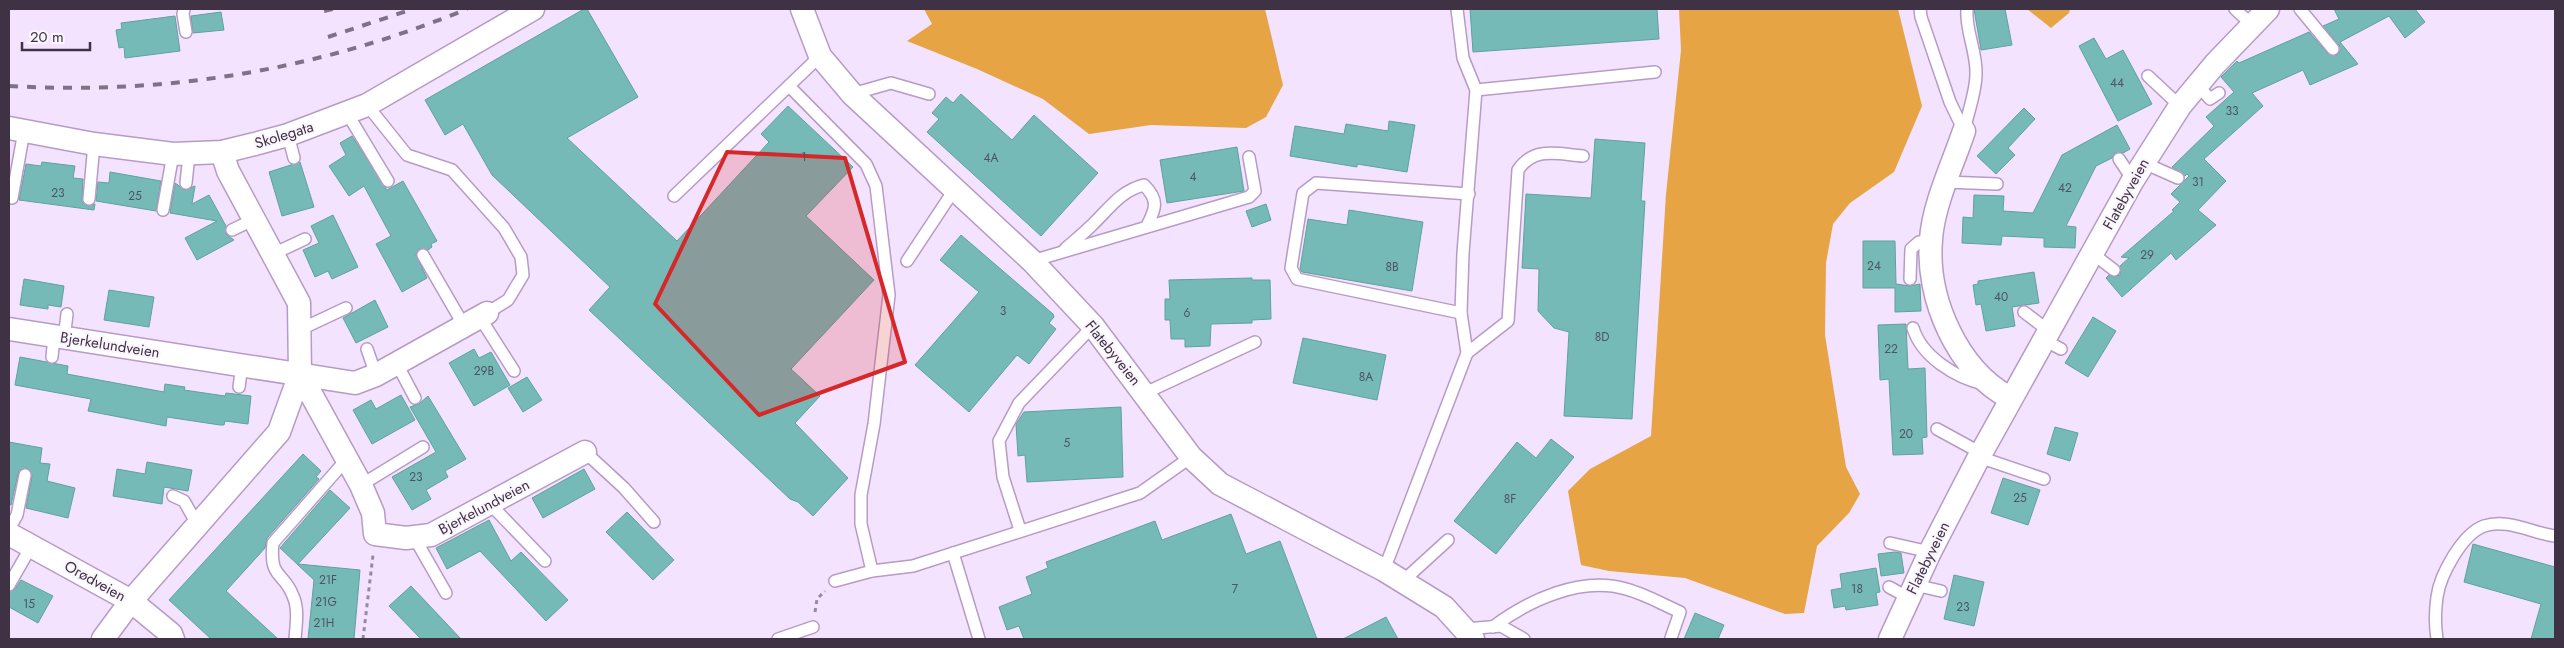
<svg xmlns="http://www.w3.org/2000/svg" width="2564" height="648" font-family="Jost,sans-serif">
<rect width="100%" height="100%" fill="#f4e3fe"/>
<!-- forest -->
<g fill="#e6a444">
<polygon points="924,9 1265,9 1283,85 1266,117 1246,128 1151,125 1089,134 1043,99 977,69 907,41 932,24"/>
<polygon points="1679,9 1898,9 1922,106 1894,172 1850,203 1833,224 1826,263 1825,335 1846,467 1860,494 1849,513 1817,546 1804,613 1785,614 1685,578 1609,571 1581,565 1568,491 1590,469 1651,436 1666,194 1681,50"/>
<polygon points="2027,9 2070,9 2069,13 2051,28"/>
</g>
<!-- building -->
<g fill="#76bab8" stroke="#5ea29f">
<polygon points="584,9 587,9 638,97 567,138 677,241 769,142 761,134 788,106 853,167 806,216 874,280 791,369 820,396 795,423 848,478 813,516 798,502 790,499 589,310 610,287 492,175 463,124 445,135 425,100"/>
<polygon points="1470,9 1657,9 1659,39 1473,52"/>
<polygon points="1974,9 2005,9 2012,45 1981,50"/>
<polygon points="2334,9 2415,9 2425,22 2405,38 2389,16 2340,42 2358,64 2310,85 2303,70 2252,93 2263,106 2204,159 2226,181 2198,210 2216,225 2176,260 2171,253 2122,297 2106,278 2109,275 2114,277 2120,275 2120,266 2129,258 2121,257 2174,211 2172,210 2180,202 2171,194 2189,176 2187,174 2185,176 2172,167 2214,126 2206,117 2234,92 2221,77 2237,61 2239,63 2309,32 2328,54 2337,55 2340,51 2339,45 2323,26 2339,19"/>
<polygon points="221,12 224,30 193,33 191,16"/>
<polygon points="175,16 180,51 125,58 124,47 119,48 116,30 122,29 121,23"/>
<polygon points="2094,38 2106,59 2123,50 2152,104 2118,121 2079,46"/>
<polygon points="961,94 1012,140 1034,115 1098,173 1041,236 927,132 939,119 932,113 946,97 953,103"/>
<polygon points="2024,108 2035,119 2008,148 2015,155 1996,174 1977,156"/>
<polygon points="1389,121 1415,125 1407,172 1357,164 1357,167 1290,156 1295,126 1344,134 1346,124 1388,131"/>
<polygon points="2117,125 2130,149 2123,153 2115,153 2112,158 2096,166 2066,226 2076,227 2075,248 2044,247 2044,238 2002,236 2001,245 1962,243 1963,217 1973,218 1974,195 2004,196 2003,211 2033,213 2062,155"/>
<polygon points="352,136 387,190 403,181 437,241 431,244 432,247 428,250 419,249 416,255 427,278 402,292 376,244 391,236 364,186 349,196 329,166 346,155 340,143"/>
<polygon points="1595,139 1645,143 1641,201 1645,201 1632,419 1564,416 1569,332 1554,328 1538,311 1539,269 1522,268 1526,194 1591,198"/>
<polygon points="1237,147 1244,191 1167,203 1160,160"/>
<polygon points="42,162 75,166 73,178 83,179 82,202 88,206 95,204 94,210 19,200 26,164 41,166"/>
<polygon points="300,162 314,207 282,216 269,172"/>
<polygon points="110,172 161,181 156,211 96,201 98,182 109,183"/>
<polygon points="175,183 185,190 195,186 192,204 209,195 226,226 226,234 234,240 197,260 185,238 217,221 170,213"/>
<polygon points="1266,204 1271,220 1252,227 1246,211"/>
<polygon points="1349,210 1423,222 1412,291 1302,272 1300,269 1308,219 1347,225"/>
<polygon points="333,215 358,267 332,279 328,271 315,277 303,250 319,243 311,226"/>
<polygon points="961,235 1053,314 1054,317 1049,323 1056,329 1029,364 1017,355 969,412 915,365 979,292 940,260"/>
<polygon points="1863,241 1895,241 1896,284 1910,286 1920,284 1921,311 1895,312 1895,288 1863,288"/>
<polygon points="2034,272 2039,303 2012,307 2015,326 1986,331 1981,304 1976,305 1973,285 1978,284 1978,281"/>
<polygon points="1252,278 1252,280 1270,280 1271,319 1252,320 1252,323 1211,324 1210,346 1185,347 1185,339 1171,339 1170,320 1165,320 1165,299 1170,299 1169,280"/>
<polygon points="24,279 64,286 61,307 48,305 48,309 20,305"/>
<polygon points="109,290 154,297 149,327 104,320"/>
<polygon points="375,300 388,327 356,343 343,318"/>
<polygon points="2093,317 2116,331 2088,377 2065,363"/>
<polygon points="1906,324 1908,369 1925,368 1927,437 1922,438 1923,454 1893,455 1889,379 1880,380 1878,325"/>
<polygon points="1303,338 1386,355 1377,400 1293,383"/>
<polygon points="474,349 479,358 491,352 510,385 474,406 449,363"/>
<polygon points="20,357 68,366 67,374 164,392 165,384 185,387 184,390 225,396 226,393 251,396 248,424 225,421 224,425 220,425 167,417 166,426 88,411 91,399 15,385"/>
<polygon points="527,377 542,400 523,412 508,388"/>
<polygon points="401,395 415,420 372,444 353,410 371,400 376,409"/>
<polygon points="428,396 466,459 445,471 448,477 426,490 431,499 412,510 392,477 436,452 410,407 419,404"/>
<polygon points="1121,407 1123,477 1027,482 1025,455 1018,456 1016,424 1024,412"/>
<polygon points="2055,427 2078,433 2070,461 2047,454"/>
<polygon points="1551,439 1574,457 1496,554 1454,521 1517,442 1536,458"/>
<polygon points="9,442 42,448 40,463 50,464 47,481 75,488 68,518 26,508 32,476 27,468 19,470 11,505 9,504"/>
<polygon points="303,454 321,471 316,477 319,479 267,538 265,548 226,591 278,639 211,639 169,600"/>
<polygon points="147,462 192,470 188,491 164,487 162,504 113,496 117,469 145,474"/>
<polygon points="584,469 595,489 543,518 532,498"/>
<polygon points="2003,478 2040,490 2028,525 1991,513"/>
<polygon points="330,490 350,508 298,564 360,570 354,639 308,639 314,580 280,548"/>
<polygon points="627,512 674,560 653,580 606,532"/>
<polygon points="1231,514 1246,554 1280,541 1317,639 1024,639 1019,626 1007,630 999,607 1032,594 1026,577 1048,568 1046,562 1155,521 1162,540"/>
<polygon points="489,520 511,561 521,552 568,600 546,621 480,551 447,569 436,548"/>
<polygon points="2473,544 2555,567 2555,639 2531,639 2541,604 2464,582"/>
<polygon points="1895,552 1901,553 1904,573 1881,576 1878,554"/>
<polygon points="1876,568 1880,592 1876,593 1878,605 1846,610 1845,606 1834,608 1831,590 1842,588 1840,574"/>
<polygon points="1954,575 1984,582 1974,626 1944,619"/>
<polygon points="21,580 53,596 38,623 9,607 9,592 15,589"/>
<polygon points="411,586 461,639 421,639 389,606"/>
<polygon points="1695,613 1724,625 1718,639 1684,639"/>
<polygon points="1386,617 1398,639 1343,639"/>
</g>
<g fill="none" stroke-linecap="round" stroke-linejoin="round">
<!-- lane casing -->
<g stroke="#b79bc7" stroke-width="14">
<g id="lane">
<polyline points="184,9 183,14 186,32"/>
<polyline points="1920,9 1921,17 1950,102 1964,131"/>
<polyline points="2235,9 2251,24"/>
<polyline points="2300,9 2333,49"/>
<polyline points="2148,76 2180,106"/>
<polyline points="2197,84 2210,99 2219,93"/>
<polyline points="789,86 866,164 876,186 889,295 874,424 861,495 861,524 872,571"/>
<polyline points="1476,90 1655,72"/>
<polyline points="852,94 891,83 929,94"/>
<polyline points="367,105 407,155 452,170 504,228 521,257 523,275 508,300 487,313"/>
<polyline points="347,113 388,181"/>
<path d="M1964,131C1968,112 1976,92 1976,74C1977,52 1965,30 1967,9"/>
<polyline points="288,135 294,158"/>
<polyline points="2119,159 2133,180"/>
<polyline points="2144,163 2178,178"/>
<polyline points="1946,182 1997,184"/>
<polyline points="186,183 189,155"/>
<polyline points="674,196 820,56"/>
<polyline points="12,198 24,131"/>
<polyline points="89,199 94,144"/>
<polyline points="163,210 173,154"/>
<polyline points="232,230 255,219"/>
<path d="M1065,249C1074,241 1083,234 1092,225C1109,209 1120,191 1144,185C1159,200 1156,208 1147,226"/>
<polyline points="273,254 305,239"/>
<polyline points="2093,254 2114,270"/>
<polyline points="423,255 463,324"/>
<polyline points="907,261 954,190"/>
<polyline points="1032,261 1249,197 1255,191 1249,157"/>
<polyline points="1910,279 1911,249 1919,242 1931,239"/>
<polyline points="2024,312 2049,331"/>
<polyline points="1461,313 1297,279 1291,268 1303,193 1316,183 1469,194"/>
<polyline points="479,316 514,371"/>
<path d="M1913,328C1922,357 1956,378 1984,384"/>
<polyline points="299,330 346,308"/>
<polyline points="64,339 67,314"/>
<polyline points="2044,340 2061,349"/>
<polyline points="367,349 376,375"/>
<path d="M1467,353L1508,321L1518,170C1534,146 1558,154 1583,156"/>
<polyline points="52,357 54,337"/>
<polyline points="397,364 415,398"/>
<polyline points="239,387 242,365"/>
<polyline points="1145,393 1255,342"/>
<polyline points="1937,429 1981,453"/>
<polyline points="585,452 624,488 654,522"/>
<polyline points="1979,457 2044,479"/>
<polyline points="361,485 423,447"/>
<polyline points="173,496 184,501 197,524"/>
<polyline points="490,504 545,561"/>
<polyline points="9,529 17,515 25,475"/>
<polyline points="1020,530 1003,477 999,441 1019,403 1093,326"/>
<polyline points="414,537 446,593"/>
<polyline points="1890,543 1930,552"/>
<polyline points="953,553 979,639"/>
<polyline points="1384,570 1467,353 1461,313 1463,253 1476,90 1463,58 1457,9"/>
<polyline points="835,581 872,571 913,566 1140,493 1191,457"/>
<polyline points="1403,581 1448,540"/>
<polyline points="9,585 32,545"/>
<polyline points="1915,585 1941,591"/>
<polyline points="1889,587 1909,598"/>
<path d="M1493,627C1529,600 1581,576 1626,589C1645,594 1662,604 1680,612L1671,638"/>
<polyline points="1465,629 1501,626 1524,639"/>
<path d="M295,639C296,625 299,609 293,596C284,571 269,580 273,543L346,460"/>
<polyline points="778,639 813,627"/>
<path d="M2437,639C2435,626 2435,611 2437,597C2440,575 2462,534 2484,526C2507,518 2532,533 2555,536"/>
</g>
</g>
<!-- street casing -->
<g stroke="#b79bc7" stroke-width="25">
<g id="street">
<polyline points="802,9 820,56 852,94 1032,261 1093,326 1191,457 1220,484 1384,570 1444,607 1473,639"/>
<polyline points="9,128 94,144 173,154 222,152 255,144 288,135 367,105 533,9"/>
<path d="M1964,131C1953,164 1933,205 1931,240C1926,298 1957,370 2010,398"/>
<polyline points="222,152 228,171 299,303 300,374 361,485 373,513 375,534 406,538 431,535 585,452"/>
<polyline points="9,329 355,383 376,375 487,313"/>
<polyline points="9,534 131,601 171,634 173,639"/>
<polyline points="103,639 131,601 279,432 300,374"/>
<polyline points="1890,639 1930,552 1979,457 2133,180 2180,106 2215,64 2268,9"/>
</g>
</g>
<!-- path -->
<g stroke="#97899f" stroke-width="3" stroke-dasharray="4 4" stroke-linecap="butt">
<polyline points="815,612 817,599 825,591"/>
<polyline points="363,639 373,555"/>
</g>
<!-- lane -->
<use href="#lane" stroke="#fff" stroke-width="11"/>
<!-- street -->
<use href="#street" stroke="#fff" stroke-width="22"/>
<!-- rail -->
<g stroke="#7f7186" stroke-width="4" stroke-dasharray="9 9" stroke-linecap="butt">
<polyline points="324,11 333,9"/>
<polyline points="328,37 413,9"/>
<path d="M9,86C170,95 317,70 467,9"/>
</g>
</g>
<!-- marked area -->
<path fill="#d62828" fill-opacity="0.2" stroke="#d62828" stroke-width="4" stroke-linejoin="round" d="M727,152L845,158L905,362L759,415L655,304Z"/>
<g text-anchor="middle" dominant-baseline="central" stroke-width="4.5" stroke-linejoin="round" paint-order="stroke">
<!-- number labels -->
<g font-size="12" fill="#4c5461">
<text x="2117" y="83">44</text>
<text x="2232" y="111">33</text>
<text x="804" y="157">1</text>
<text x="991" y="158">4A</text>
<text x="1193" y="177">4</text>
<text x="2198" y="182">31</text>
<text x="2065" y="188">42</text>
<text x="58" y="193">23</text>
<text x="135" y="196">25</text>
<text x="2147" y="255">29</text>
<text x="1874" y="266">24</text>
<text x="1392" y="267">8B</text>
<text x="2001" y="297">40</text>
<text x="1003" y="311">3</text>
<text x="1187" y="313">6</text>
<text x="1602" y="337">8D</text>
<text x="1891" y="349">22</text>
<text x="484" y="371">29B</text>
<text x="1366" y="377">8A</text>
<text x="1906" y="434">20</text>
<text x="1067" y="443">5</text>
<text x="416" y="477">23</text>
<text x="2020" y="498">25</text>
<text x="1510" y="499">8F</text>
<text x="328" y="580">21F</text>
<text x="1235" y="589">7</text>
<text x="1857" y="589">18</text>
<text x="326" y="602">21G</text>
<text x="29" y="604">15</text>
<text x="1963" y="607">23</text>
<text x="324" y="623">21H</text>
</g>
<!-- street labels -->
<g font-size="15" fill="#3e3244" stroke="#fbf5fe">
<text transform="translate(284 135) rotate(-17)">Skolegata</text>
<text transform="translate(2126 194) rotate(-61)">Flatebyveien</text>
<text transform="translate(110 345) rotate(9)">Bjerkelundveien</text>
<text transform="translate(1113 353) rotate(51)">Flatebyveien</text>
<text transform="translate(484 507) rotate(-28)">Bjerkelundveien</text>
<text transform="translate(1928 558) rotate(-64)">Flatebyveien</text>
<text transform="translate(95 581) rotate(29)">Orødveien</text>
</g>
</g>
<!-- border -->
<rect width="2564" height="648" fill="none" stroke="#3e3244" stroke-width="20"/>
<!-- scale -->
<path d="M22 42v8h68v-8" fill="none" stroke="#3e3244" stroke-width="2.5"/>
<text x="30" y="42" font-size="15" fill="#3e3244" stroke="#fbf5fe" stroke-width="4" paint-order="stroke">20 m</text>
</svg>
